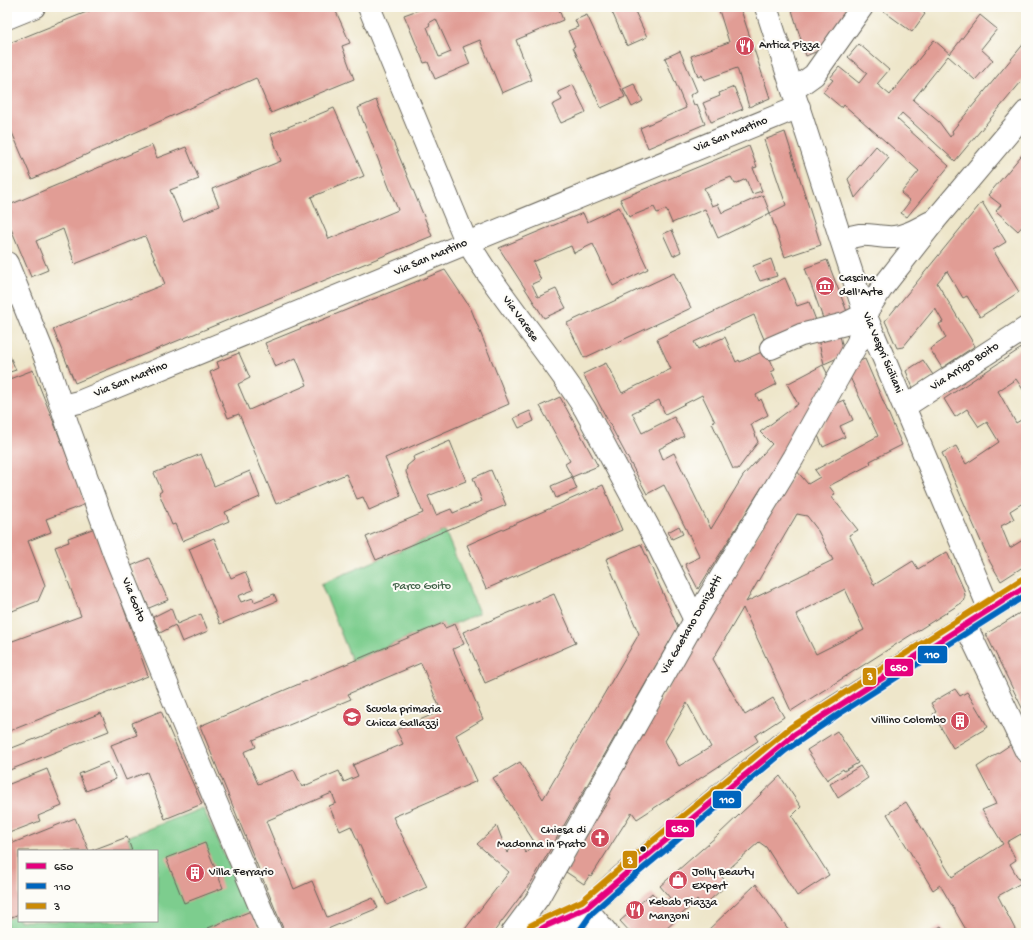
<svg xmlns="http://www.w3.org/2000/svg" width="1033" height="940" font-family="'Gochi Hand',sans-serif">
<rect width="100%" height="100%" fill="#fdfcf7"/>
<filter id="ink" filterUnits="userSpaceOnUse"><feTurbulence type="fractalNoise" baseFrequency=".025" numOctaves="2"/><feDisplacementMap in="SourceGraphic" scale="8" xChannelSelector="R" yChannelSelector="G"/><feConvolveMatrix kernelMatrix="1 2 1 2 8 2 1 2 1" color-interpolation-filters="sRGB"/></filter>
<filter id="wash" filterUnits="userSpaceOnUse"><feTurbulence type="fractalNoise" baseFrequency=".012" numOctaves="4" result="noise"/><feDisplacementMap in="SourceGraphic" scale="16" xChannelSelector="R" yChannelSelector="G"/><feGaussianBlur stdDeviation="0.9" result="paint"/><feColorMatrix in="noise" values="0 0 0 0 0 0 0 0 0 0 0 0 0 0 0 0 0 1.4 0 .05"/><feComposite in="paint" operator="in"/></filter>
<g filter="url(#wash)">
<rect width="100%" height="100%" fill="#eee6ca"/>
<!-- green -->
<g fill="#7dcd8e" stroke="#4c7455">
<polygon points="445,531 479,613 445,628 442,623 352,661 321,584"/>
<polygon points="203,808 250,912 196,933 7,933 7,919 19,914 19,921 157,921 157,851 132,851 127,837"/>
</g>
<g id="blocks">
<!-- building -->
<g fill="#e19d95" fill-rule="evenodd">
<polygon points="99,7 334,7 350,43 342,46 354,79 271,113 256,78 32,179 7,121 7,44"/>
<path d="M426,7H558L563,20L516,40L532,80L502,93L480,40L463,47L470,64L435,79L428,62L424,63L404,15ZM436,19L451,52L439,57L427,27L430,25L429,23Z"/>
<polygon points="623,7 633,7 647,37 627,46 612,12"/>
<polygon points="718,7 740,7 770,98 749,107 737,68 704,80 702,75 698,77 691,56 729,42"/>
<polygon points="791,7 851,7 820,50 806,56"/>
<polygon points="878,7 917,7 925,14 912,32"/>
<polygon points="587,15 625,97 601,108 573,47 575,46 568,31 578,27 575,20"/>
<polygon points="980,15 997,29 981,49 993,60 975,80 948,56 913,100 939,122 950,137 953,133 952,131 1026,41 1026,76 955,161 902,113 897,119 949,166 907,217 901,213 910,201 901,193 919,171 844,105 842,108 823,92 833,80 830,78 839,67 859,83 867,73 848,57 859,44 889,70 877,84 890,95 934,40 950,54"/>
<polygon points="680,51 697,91 690,95 694,105 697,104 705,124 648,148 640,128 686,108 665,58"/>
<polygon points="634,84 643,101 632,107 623,89"/>
<polygon points="573,85 586,112 561,123 552,105 562,100 558,92"/>
<polygon points="734,87 743,109 711,122 703,103 720,96 719,93"/>
<polygon points="376,100 432,236 75,383 53,329 165,284 145,236 75,264 63,229 36,241 48,270 31,277 7,219 7,206 152,145 157,158 186,147 199,179 170,190 183,221 219,206 212,189 281,161 271,134 334,108 364,176 311,197 329,239 398,210 358,108"/>
<polygon points="785,132 821,245 785,257 770,213 786,205 764,140"/>
<polygon points="749,146 757,167 753,168 762,191 752,194 746,179 735,184 731,177 704,188 712,206 718,204 722,213 763,195 770,213 718,238 705,209 672,223 666,209 657,213 654,207 629,217 620,199"/>
<polygon points="876,146 889,158 855,198 848,179"/>
<polygon points="1026,150 1026,222 1018,231 996,211 1001,205 988,195"/>
<polygon points="982,202 1006,242 993,250 1019,292 980,317 967,296 963,298 947,271 937,283 975,346 942,368 930,349 946,338 939,324 943,322 935,308 903,347 897,348 885,321"/>
<polygon points="619,207 648,269 613,286 593,244 574,253 571,246 533,262 541,280 532,284 538,297 556,289 566,308 544,318 499,248 583,213 587,222"/>
<polygon points="672,230 681,252 673,256 663,234"/>
<polygon points="771,259 777,276 760,281 753,266"/>
<polygon points="827,260 849,317 825,324 805,268"/>
<polygon points="445,270 471,309 509,404 385,458 401,496 369,510 363,497 357,499 346,474 276,504 239,414 228,418 210,372 219,368 217,362 239,353 250,378 238,384 249,410 307,385 296,358 275,367 265,343"/>
<polygon points="674,273 691,308 584,358 567,323"/>
<polygon points="785,278 797,306 809,302 817,323 766,344 754,315 694,342 698,349 725,337 736,362 739,360 740,362 766,350 775,370 771,372 777,384 756,395 759,401 761,399 768,415 751,424 758,442 738,469 733,469 712,423 715,422 702,395 665,414 659,400 632,413 642,433 674,417 684,436 659,449 663,459 674,453 711,529 743,476 772,444 760,432 798,404 787,384 823,365 829,377 764,488 762,487 698,589 685,564 700,557 664,485 647,494 583,374 606,363 622,393 671,369 657,339"/>
<polygon points="839,330 844,355 824,364 817,335"/>
<polygon points="1026,345 1026,394 1016,379 998,391 1016,423 1026,417 1026,501 1010,511 1014,519 1001,526 1010,548 1026,538 1026,565 1001,581 990,562 942,453 956,446 966,464 999,442 987,422 979,427 967,409 955,417 944,399"/>
<polygon points="7,350 16,370 7,373"/>
<path d="M865,359L902,445L870,461L871,464L829,486L835,494L831,496L858,530L849,535L874,585L913,561L918,569L947,552L964,590L965,596L963,602L791,711L743,608L713,659L745,715L773,698L784,717L755,736L758,741L637,819L632,812L591,877L589,876L584,884L566,872L570,865L569,864L610,798L607,796L696,639L796,470L808,484L820,477L815,470L878,436L847,371L857,362ZM797,514L807,516L817,529L833,560L746,602ZM845,589L864,630L816,654L796,614ZM687,703L711,747L679,766L665,741Z"/>
<polygon points="923,360 933,375 913,388 906,371"/>
<polygon points="33,370 86,504 46,519 51,532 28,541 45,585 38,601 7,613 7,380"/>
<polygon points="560,397 598,466 572,477 565,464 570,461 540,406"/>
<polygon points="844,400 853,420 840,426 845,437 823,447 817,433 832,405"/>
<polygon points="530,411 534,421 519,428 514,418"/>
<polygon points="450,441 466,481 428,496 436,515 451,509 453,513 482,501 473,478 491,470 506,505 376,560 366,537 423,513 406,472 407,466 414,460 413,457"/>
<polygon points="201,454 214,486 250,471 260,497 225,512 229,521 182,541 175,524 172,525 159,493 162,491 154,473"/>
<polygon points="572,477 577,489 556,498 551,486"/>
<polygon points="603,485 622,530 486,589 467,545"/>
<polygon points="679,526 683,534 672,539 668,532"/>
<polygon points="95,528 148,676 7,732 7,643 81,616 55,547 69,542 68,538"/>
<polygon points="214,538 231,578 245,572 253,590 238,596 241,602 253,598 254,602 274,594 277,601 220,624 189,549"/>
<polygon points="641,544 678,627 532,881 493,933 462,933 509,872 477,844 497,826 507,853 517,842 526,853 535,843 493,778 520,762 543,799 639,634 606,559"/>
<polygon points="149,558 168,600 149,608 131,566"/>
<polygon points="554,594 576,643 485,683 463,632"/>
<polygon points="171,608 177,624 201,614 208,631 182,642 175,625 160,633 153,617"/>
<polygon points="1026,609 1026,716 986,634"/>
<path d="M443,623L445,628L455,624L464,644L453,649L483,719L456,735L477,781L393,817L427,887L387,905L351,826L340,831L329,806L336,803L332,793L266,821L294,889L312,881L327,917L373,898L378,908L318,933H285L200,726ZM421,663L441,711L396,730L403,744L353,765L358,776L344,782L339,771L302,787L294,770L258,784L244,752L256,747L253,740L351,699L348,694Z"/>
<polygon points="955,689 960,696 967,692 988,727 953,748 933,714 936,712 931,703"/>
<polygon points="161,711 202,804 165,819 147,772 126,780 111,745 137,735 132,723"/>
<polygon points="101,713 109,731 7,771 7,750"/>
<polygon points="837,731 858,763 844,771 843,769 827,780 807,750"/>
<polygon points="1013,743 1026,768 1026,843 1021,834 1007,842 1016,860 1010,864 1021,883 998,896 1017,933 968,933 940,885 933,890 887,814 906,802 952,877 1003,844 982,810 996,804 977,767"/>
<polygon points="108,762 116,779 86,791 79,774"/>
<polygon points="860,766 868,778 838,798 830,784"/>
<polygon points="47,769 62,806 38,816 40,821 9,833 7,830 7,785"/>
<polygon points="780,776 801,807 792,816 829,875 797,896 766,847 759,842 721,876 728,884 702,907 697,900 662,933 631,933 620,921 652,893 662,905 670,898 660,886 718,835"/>
<polygon points="75,818 89,851 19,851 19,914 7,919 7,838 10,836 13,843"/>
<polygon points="127,837 132,851 90,851"/>
<polygon points="205,843 223,888 184,903 166,858"/>
<polygon points="756,884 791,933 705,933"/>
<polygon points="251,911 261,933 211,933 208,928"/>
<polygon points="941,926 946,933 930,933"/>
</g>
</g>
</g>
<g filter="url(#ink)">
<use href="#blocks" fill-opacity="0" stroke="#666359" stroke-width="1"/>
<g fill="none" stroke-linecap="round" stroke-linejoin="round">
<!-- minor casing -->
<g stroke="#666359" stroke-width="24">
<g id="minor">
<path d="M369,7L463,234C498,296 547,349 585,409L656,541L695,620"/>
<polyline points="766,7 865,314 989,608"/>
<polyline points="7,18 34,7"/>
<polyline points="793,90 814,75 862,7"/>
<path d="M842,240C847,238 853,236 860,235C871,234 882,238 894,237C908,236 919,228 931,222"/>
<polyline points="7,263 47,362 67,423 114,553 182,721 271,933"/>
<polyline points="771,348 801,335 845,324 865,314"/>
<polyline points="62,406 79,402 799,107"/>
<polyline points="904,407 1026,328"/>
<polyline points="965,624 1026,751"/>
<polyline points="586,908 607,933"/>
<polyline points="512,933 538,898 695,620 793,458 858,342 865,314 882,288 936,219 1026,112"/>
<polyline points="534,933 548,925 586,908"/>
<polyline points="568,933 586,908 623,875 781,744 835,707 1026,586"/>
</g>
</g>
<!-- minor -->
<use href="#minor" stroke="#fff" stroke-width="22"/>
<!-- bus-1 casing -->
<g stroke="#fdfcf7" stroke-width="9">
<polyline id="bus-1" points="534,933 548,925 586,908 643,859 795,734 1026,586"/>
</g>
<!-- bus-2 casing -->
<g stroke="#fdfcf7" stroke-width="9">
<polyline id="bus-2" points="578,933 592,913 628,881 786,750 839,714 1026,595"/>
</g>
<!-- bus-3 casing -->
<g stroke="#fdfcf7" stroke-width="9">
<polyline id="bus-3" points="530,926 545,918 582,901 638,853 791,727 1022,579"/>
</g>
<!-- bus-1 -->
<use href="#bus-1" stroke="#e5007d" stroke-width="6"/>
<!-- bus-2 -->
<use href="#bus-2" stroke="#0065bd" stroke-width="6"/>
<!-- bus-3 -->
<use href="#bus-3" stroke="#cb8a06" stroke-width="6"/>
</g>
</g>
<!-- icons -->
<defs>
<g id="restaurant-disc" transform="scale(1)"><circle r="9.5" fill="#d1495b" stroke="#fdfcf7"/><path d="M-5-6h1v4h1v-4h1v4h1v-4h1v5L-1.5 .5V6h-2V.5L-5-1ZM5-6V6H3V1.5H1.5Q1.5-4 5-6Z" fill="#fff"/></g>
<g id="museum-disc" transform="scale(1)"><circle r="9.5" fill="#d1495b" stroke="#fdfcf7"/><path d="M0-6L6-3V-2H-6V-3ZM-5-1h2V3h-2ZM-1-1h2V3h-2ZM3-1h2V3H3ZM-6 4H6V6H-6Z" fill="#fff"/></g>
<g id="school-disc" transform="scale(1)"><circle r="9.5" fill="#d1495b" stroke="#fdfcf7"/><path d="M0-5L7-2L0 1L-7-2ZM-4 1L0 2.5L4 1V4Q0 6-4 4Z" fill="#fff"/></g>
<g id="building-disc" transform="scale(1)"><circle r="9.5" fill="#d1495b" stroke="#fdfcf7"/><path d="M-4-6H4V6H1V3H-1V6H-4ZM-2.5-4.3h1.7v1.8h-1.7ZM.8-4.3h1.7v1.8H.8ZM-2.5-1h1.7V.8h-1.7ZM.8-1h1.7V.8H.8Z" fill="#fff"/></g>
<g id="church-disc" transform="scale(1)"><circle r="9.5" fill="#d1495b" stroke="#fdfcf7"/><path d="M-1.2-6h2.4v3.5h3.3v2.4h-3.3V6h-2.4V-.1h-3.3v-2.4h3.3Z" fill="#fff"/></g>
<g id="shop-disc" transform="scale(1)"><circle r="9.5" fill="#d1495b" stroke="#fdfcf7"/><path d="M-5-2.5h2.3a2.7 3.5 0 0 1 5.4 0H5L5.5 6h-11ZM-1.5-2.5h3a1.5 2.3 0 0 0-3 0Z" fill="#fff"/></g>
</defs>
<g fill-rule="evenodd">
<use href="#restaurant-disc" x="745" y="46"/>
<use href="#museum-disc" x="825" y="286"/>
<use href="#school-disc" x="352" y="717"/>
<use href="#building-disc" x="960" y="721"/>
<use href="#church-disc" x="600" y="838"/>
<use href="#building-disc" x="195" y="873"/>
<use href="#shop-disc" x="678" y="880"/>
<use href="#restaurant-disc" x="635" y="910"/>
</g>
<!-- markers -->
<circle fill="#1c1c1c" stroke="#fdfcf7" stroke-width="1.5" cx="643" cy="849" r="3.5"/>
<g text-anchor="middle" dominant-baseline="central" stroke-width="4" stroke-linejoin="round" paint-order="stroke">
<!-- poi labels -->
<g font-size="12" fill="#1c1c1c" stroke="#fdfcf7" text-anchor="start">
<text x="759" y="46">Antica Pizza</text>
<text x="839" y="279">Cascina<tspan x="839" dy="14">dell'Arte</tspan></text>
<text x="366" y="710">Scuola primaria<tspan x="366" dy="14">Chicca Gallazzi</tspan></text>
<text x="946" y="721" text-anchor="end">Villino Colombo</text>
<text x="586" y="831" text-anchor="end">Chiesa di<tspan x="586" dy="14">Madonna in Prato</tspan></text>
<text x="209" y="873">Villa Ferrario</text>
<text x="692" y="873">Jolly Beauty<tspan x="692" dy="14">Expert</tspan></text>
<text x="649" y="903">Kebab Piazza<tspan x="649" dy="14">Manzoni</tspan></text>
</g>
<!-- street labels -->
<g font-size="12" fill="#1c1c1c" stroke="#fdfcf7">
<text transform="translate(731 135) rotate(-22)">Via San Martino</text>
<text transform="translate(431 258) rotate(-23)">Via San Martino</text>
<text transform="translate(520 319) rotate(54)">Via Varese</text>
<text transform="translate(882 353) rotate(67)">Via Vespri Siciliani</text>
<text transform="translate(965 367) rotate(-33)">Via Arrigo Boito</text>
<text transform="translate(131 380) rotate(-22)">Via San Martino</text>
<text transform="translate(133 600) rotate(68)">Via Goito</text>
<text transform="translate(692 625) rotate(-60)">Via Gaetano Donizetti</text>
</g>
<!-- park labels -->
<g font-size="12" fill="#43634a" stroke="#fdfcf7">
<text x="422" y="587">Parco Goito</text>
</g>
</g>
<g stroke="#fdfcf7" stroke-width="1.5">
<rect x="917" y="645" width="31" height="19" rx="4" fill="#0065bd"/>
<rect x="884" y="658" width="30" height="19" rx="4" fill="#e5007d"/>
<rect x="862" y="667" width="15" height="19" rx="4" fill="#cb8a06"/>
<rect x="712" y="790" width="30" height="19" rx="4" fill="#0065bd"/>
<rect x="665" y="819" width="30" height="19" rx="4" fill="#e5007d"/>
<rect x="622" y="850" width="16" height="19" rx="4" fill="#cb8a06"/>
</g>
<g font-size="11" text-anchor="middle" font-weight="bold" fill="#fff">
<text x="932" y="658">110</text>
<text x="899" y="671">650</text>
<text x="870" y="680">3</text>
<text x="727" y="803">110</text>
<text x="680" y="832">650</text>
<text x="630" y="864">3</text>
</g>
<!-- margin -->
<rect width="1033" height="940" fill="none" stroke="#fdfcf7" stroke-width="24"/>
<!-- legend -->
<rect x="18" y="850" width="140" height="72" fill="#fdfcf7" stroke="#a3a29f"/>
<rect x="26" y="863" width="20" height="6" fill="#e5007d" stroke="#a3a29f"/>
<text x="54" y="870" font-size="12" fill="#1c1c1c">650</text>
<rect x="26" y="883" width="20" height="6" fill="#0065bd" stroke="#a3a29f"/>
<text x="54" y="890" font-size="12" fill="#1c1c1c">110</text>
<rect x="26" y="903" width="20" height="6" fill="#cb8a06" stroke="#a3a29f"/>
<text x="54" y="910" font-size="12" fill="#1c1c1c">3</text>
</svg>
